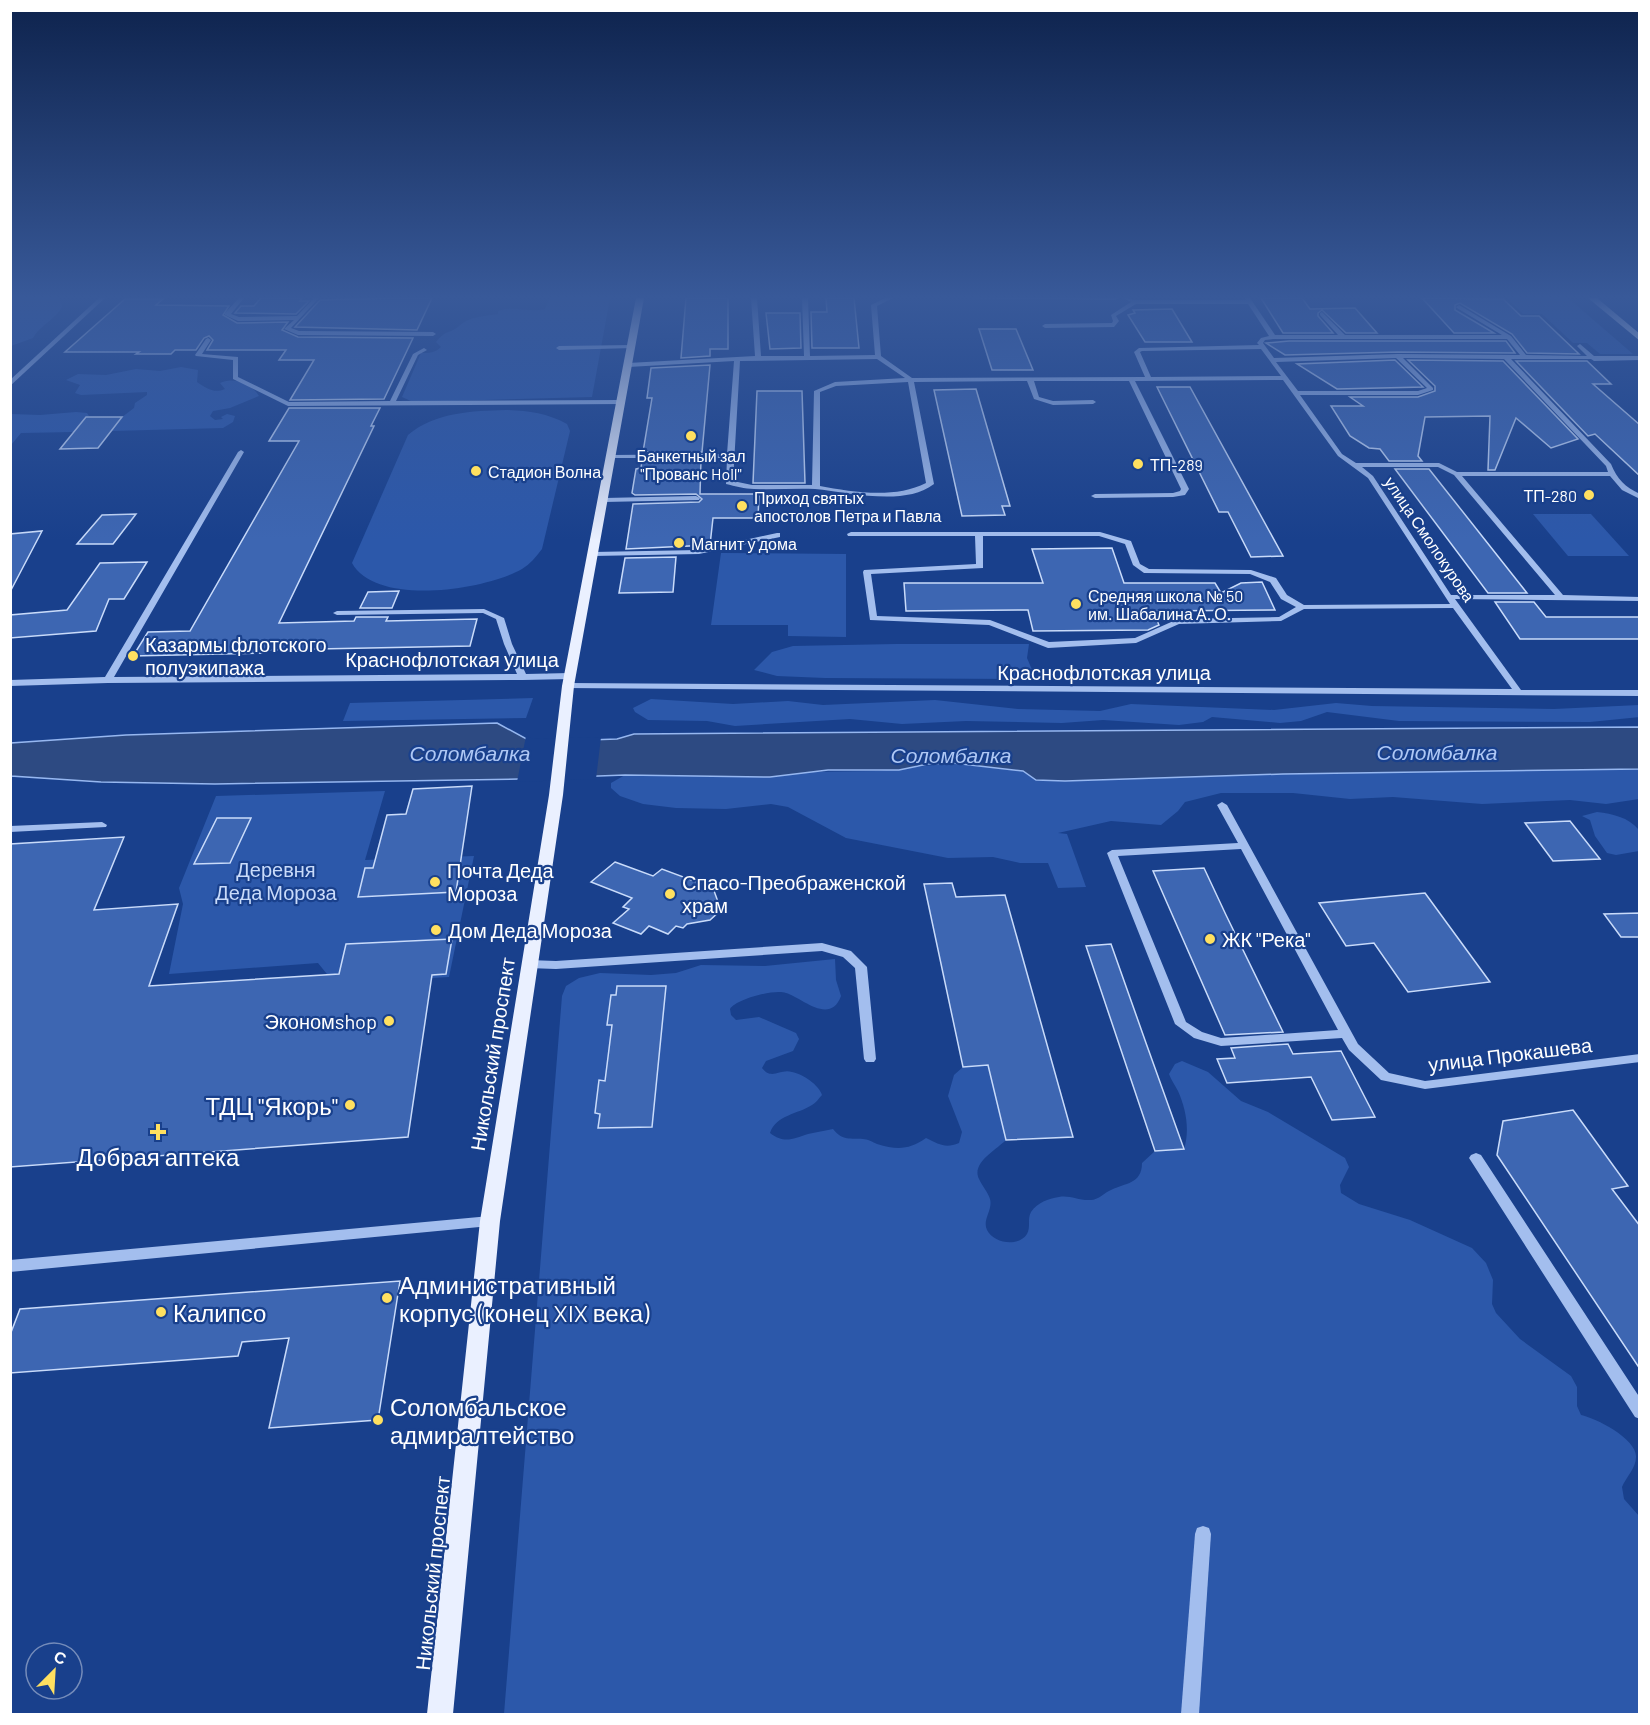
<svg xmlns="http://www.w3.org/2000/svg" width="1650" height="1725" font-family="Barlow,sans-serif">
<rect width="100%" height="100%" fill="#19408c"/>
<!-- green -->
<g fill="#2c58aa">
<path d="M11,298H59L62,306C58,318 40,325 33,338L11,346Z"/>
<path d="M550,298H610L592,397L413,402L402,397L421,353C429,353 435,353 441,347L436,342C446,329 450,334 459,326C471,316 481,317 498,314V311C513,305 529,313 545,309Z"/>
<polygon points="1507,298 1568,298 1633,354 1600,354 1587,343 1573,343 1542,314 1523,314"/>
<path d="M181,367L198,370L197,382C206,388 214,394 225,389L220,383C233,376 252,384 259,396L230,408L213,411L210,416L215,420L223,419L221,417L227,414L235,416L233,422L223,428L111,431L122,417L134,408L135,403L147,395V392L81,395L75,393L80,385L66,380L78,374L106,375L136,369L160,371Z"/>
<path d="M506,410C528,411 547,413 567,424L570,431L542,549C536,557 530,564 522,569C485,590 376,607 352,563L408,435C435,412 473,411 506,410Z"/>
<polygon points="76,412 87,413 89,416 74,432 21,433 11,445 11,414 40,415"/>
<polygon points="1533,514 1591,514 1629,556 1568,556"/>
<polygon points="721,553 846,554 846,637 788,636 788,625 711,625"/>
<polygon points="896,644 1029,644 1027,658 1036,679 825,678 777,676 754,670 772,652 793,646"/>
<polygon points="533,698 526,718 343,721 350,703"/>
<polygon points="651,699 733,704 788,701 823,705 935,700 1018,709 1100,711 1131,704 1274,710 1336,703 1372,706 1554,709 1639,705 1640,717 1590,722 1399,721 1327,712 1301,721 1280,723 1212,717 1203,722 1179,725 1103,720 1062,723 966,721 902,724 850,719 735,726 707,721 648,720 635,712 633,708"/>
<polygon points="953,763 1023,771 1036,780 1065,781 1283,774 1640,769 1639,799 1606,804 1570,800 1482,804 1393,797 1350,799 1293,793 1221,793 1185,802 1178,811 1161,825 1111,821 1058,833 1067,834 1086,887 1058,888 1048,863 1020,863 993,857 948,858 846,838 788,807 771,804 726,809 676,808 643,804 620,796 611,788 611,783 625,775 770,777 805,772 877,771"/>
<polygon points="385,791 365,860 474,856 449,977 335,984 318,963 169,974 183,904 179,888 216,796"/>
<path d="M1597,812C1613,814 1628,817 1639,830V851L1616,855L1607,853L1595,836L1590,820L1582,816Z"/>
<path d="M835,959L836,980L841,996C830,1026 801,997 786,993C774,989 736,999 730,1009L731,1015L736,1020L759,1017L796,1033L799,1039L793,1051L766,1061L762,1068C772,1081 780,1068 792,1072C803,1074 819,1085 822,1095C819,1098 816,1103 812,1105C798,1114 776,1115 770,1133C784,1144 793,1139 808,1134C816,1132 825,1131 833,1129C842,1141 851,1138 863,1139C867,1139 873,1142 877,1144C897,1150 909,1150 926,1138C939,1144 945,1149 959,1143L962,1132L948,1096L954,1075L963,1067L988,1065L1006,1140C996,1150 971,1163 979,1179C982,1186 988,1192 990,1199C993,1210 982,1220 987,1230C994,1244 1019,1247 1027,1234C1031,1227 1027,1219 1031,1212C1038,1202 1048,1199 1059,1197C1070,1195 1079,1201 1091,1200C1098,1200 1104,1193 1111,1190C1125,1183 1142,1184 1142,1163L1155,1151L1184,1149C1190,1130 1186,1109 1178,1091C1175,1085 1171,1080 1169,1074L1175,1064L1182,1061L1208,1072L1241,1101L1268,1112L1345,1158L1349,1167L1340,1185L1341,1193L1359,1204L1410,1220L1472,1248L1486,1263L1493,1280L1492,1304L1496,1313L1520,1339L1571,1376L1577,1387V1406L1581,1415C1596,1418 1637,1439 1636,1457C1636,1468 1626,1477 1622,1487L1624,1499L1639,1516V1714H504L562,996L566,986L579,978L600,973L651,975L676,973L701,965L765,966Z"/>
</g>
<!-- water -->
<polygon fill="#2d4a82" stroke="#96b7f0" stroke-width="1.5" points="497,723 532,742 617,739 634,734 1640,727 1639,769 1283,774 1065,781 1036,780 1023,771 953,763 928,764 899,770 828,770 770,777 625,775 519,779 215,784 101,782 11,776 11,743 126,735"/>
<!-- pier -->
<polygon fill="#19408c" points="526,736 533,739 601,737 596,779 517,782"/>
<!-- building -->
<g fill="#3d66b2" stroke="#c9dbfa" stroke-width="1.5">
<polygon points="261,298 302,298 300,301 309,301 296,314 235,313 241,306 254,306"/>
<polygon points="399,298 432,298 417,330 295,327 320,300"/>
<polygon points="686,298 728,298 728,349 710,349 710,356 681,358"/>
<polygon points="826,298 854,298 859,348 812,348 811,312 827,312"/>
<polygon points="1261,298 1302,298 1310,309 1355,308 1377,333 1346,333 1322,310 1318,313 1318,316 1333,333 1283,333"/>
<polygon points="1422,298 1503,299 1521,316 1539,316 1579,354 1527,353 1512,334 1460,303 1455,305 1455,310 1494,333 1454,333"/>
<polygon points="125,299 163,299 156,305 229,306 223,315 237,323 288,322 282,330 298,337 413,338 384,399 290,400 314,360 279,360 286,350 207,350 213,340 209,336 204,338 196,350 175,350 171,354 136,354 139,352 65,352"/>
<polygon points="1172,309 1192,342 1145,342 1128,315 1135,313 1133,310"/>
<polygon points="766,313 800,313 801,348 770,349"/>
<polygon points="979,329 1016,329 1033,370 992,370"/>
<polygon points="1289,341 1506,341 1515,353 1398,352 1285,355 1266,343"/>
<polygon points="1395,360 1423,387 1337,389 1297,364"/>
<polygon points="1408,360 1503,361 1578,439 1551,448 1516,418 1495,470 1488,470 1490,416 1425,417 1418,456 1422,461 1389,461 1380,449 1369,448 1350,436 1331,406 1363,406 1350,397 1418,397 1435,391 1435,386"/>
<polygon points="1516,361 1587,361 1611,384 1593,384 1640,425 1640,476 1595,434 1588,436"/>
<polygon points="710,365 702,452 643,452 652,398 647,398 651,368"/>
<polygon points="1157,387 1190,387 1283,556 1251,557 1228,512 1219,512"/>
<polygon points="976,389 1010,506 1002,506 1005,515 962,516 934,390"/>
<polygon points="757,391 802,391 805,483 753,483"/>
<polygon points="289,408 380,408 371,426 374,426 279,623 354,621 356,617 388,617 386,621 477,619 470,646 267,650 265,653 133,656 148,632 190,631 299,441 269,441"/>
<polygon points="86,417 122,417 98,448 60,449"/>
<polygon points="642,460 701,460 700,494 759,494 758,518 713,518 710,545 626,549 633,504 699,502 702,499 696,494 635,495 632,493 636,469 641,468"/>
<polygon points="1395,469 1429,469 1527,593 1488,593"/>
<polygon points="136,514 113,544 77,544 102,515"/>
<polygon points="42,531 10,592 10,534"/>
<polygon points="1112,548 1124,583 1215,583 1221,593 1241,583 1262,582 1275,610 1153,611 1159,625 1148,630 1033,631 1028,610 906,611 904,583 1043,583 1032,549"/>
<polygon points="676,557 673,592 619,593 625,558"/>
<polygon points="147,562 124,599 109,599 96,631 10,638 10,615 67,610 100,563"/>
<polygon points="399,591 392,608 360,608 368,592"/>
<polygon points="1495,602 1534,602 1546,617 1640,617 1640,639 1520,639"/>
<polygon points="472,786 456,892 358,897 365,868 373,868 387,815 406,814 413,789"/>
<polygon points="217,818 251,818 230,863 194,864"/>
<polygon points="1570,821 1600,859 1553,861 1525,823"/>
<polygon points="124,837 94,910 178,904 149,986 339,974 346,944 452,939 446,974 432,975 408,1137 10,1167 10,844"/>
<polygon points="615,862 653,876 662,869 713,888 721,910 710,920 687,924 683,928 676,926 668,934 649,926 641,934 613,923 629,909 623,907 632,898 591,882"/>
<polygon points="1204,868 1226,915 1283,1032 1225,1035 1153,871"/>
<polygon points="952,883 956,897 1005,895 1073,1137 1006,1140 988,1065 963,1067 924,884"/>
<polygon points="1425,893 1490,982 1408,992 1374,943 1346,946 1319,903"/>
<polygon points="1640,913 1640,937 1621,937 1604,914"/>
<polygon points="1111,944 1146,1043 1184,1149 1155,1151 1086,946"/>
<polygon points="617,986 666,986 652,1127 598,1128 600,1114 595,1113 599,1080 605,1081 612,1025 607,1025 611,995 616,995"/>
<polygon points="1288,1044 1293,1054 1341,1051 1375,1117 1332,1120 1311,1077 1227,1083 1217,1059 1235,1058 1231,1048"/>
<polygon points="1573,1110 1628,1186 1612,1189 1640,1226 1640,1369 1497,1155 1503,1121"/>
<polygon points="400,1281 378,1420 269,1428 289,1338 242,1342 238,1356 10,1373 10,1335 20,1309"/>
</g>
<g fill="none" stroke-linecap="round" stroke-linejoin="round">
<!-- minor -->
<g fill="#a3beee" fill-rule="evenodd">
<polygon points="99,298 105,298 10,386 10,380"/>
<polygon points="239,298 244,298 231,314 239,317 297,316 314,298 319,298 291,328 299,331 433,332 436,334 433,336 298,335 284,329 294,320 238,321 225,315 225,313"/>
<path d="M751,298H757L761,356H804L802,298H808L810,356L875,355L871,305L885,298H893L877,306L881,356L912,378L1145,377L1134,352L1139,348L1259,345L1257,343L1261,338L1269,336L1248,304H1136L1116,316L1119,321L1114,327L1045,328L1042,326L1045,324L1112,323L1113,321L1111,315L1131,302L1123,298L1136,300H1246L1245,298H1250L1275,335H1338L1320,315V313L1322,312L1345,335H1502L1457,308L1456,307L1459,305L1511,336L1526,355L1587,356L1577,346L1580,344L1594,356H1640V360L1594,361L1591,359H1511L1611,464C1617,479 1625,487 1640,494V499L1622,490L1610,476H1462L1563,595L1640,597V601L1455,599L1521,690H1640V696L565,688V684L568,683L1512,689L1453,608L1304,609L1281,621L1179,624L1136,643L1048,648L989,625L870,620L863,572L864,570L976,564L975,536H848L847,534L851,532H1100L1131,541L1140,564L1149,569L1251,570L1276,578L1287,595L1304,605L1450,604L1368,478L1338,456L1283,380L1135,381L1189,489L1185,495L1173,497L1095,498L1091,496L1095,494L1173,493L1180,491L1181,489L1129,381H1034L1039,397L1053,401L1093,400L1096,402L1093,404L1053,405L1034,399L1027,381L914,382L934,484C904,507 849,492 815,489C795,488 774,490 754,489C745,489 735,486 726,484L727,458H610V456L612,455L727,454L734,361L628,367L625,365L628,363L755,356ZM1273,339H1507L1520,355L1398,354L1274,358L1263,343L1265,340ZM1261,349L1281,376L1151,377L1140,352L1142,351ZM1396,358L1427,388L1418,391H1298L1276,362ZM1403,358L1504,359L1606,466L1608,472H1457L1439,463H1356L1342,454L1300,395H1418L1433,390V388ZM877,359L905,378L835,382L814,391L812,485H752L733,481L740,361ZM908,382L926,483C895,499 852,492 820,486V392L836,386ZM1362,467H1438L1454,475L1555,595H1451L1373,476ZM983,536H1099L1125,544L1133,565L1144,573L1250,574L1270,582L1281,599L1296,607L1279,617L1178,619L1135,638L1049,642L990,620L877,616L871,574L983,568Z"/>
<polygon points="959,298 1118,298 1116,300"/>
<polygon points="208,338 211,340 202,354 238,357 238,377 289,402 390,401 413,354 424,348 427,350 418,355 396,401 621,400 624,402 621,404 288,406 233,379 233,360 196,356 195,355 206,339"/>
<polygon points="631,345 634,347 633,348 559,350 556,348 559,346"/>
<polygon points="241,450 244,452 114,677 517,674 504,644 496,619 483,613 337,615 333,613 337,611 484,609 504,618 512,644 526,674 570,673 574,676 570,679 523,680 108,683 10,686 10,680 105,677 238,452"/>
<polygon points="696,496 700,498 699,500 604,502 600,500 604,498"/>
<polygon points="777,533 780,533 780,537 699,554 593,556 589,554 593,552 699,550"/>
<path d="M1222,802L1227,805L1358,1044L1389,1073L1425,1081L1640,1054V1062L1425,1089L1381,1080L1349,1050L1342,1038L1221,1046L1194,1038L1175,1024L1107,853L1112,850L1238,843L1217,805ZM1241,849L1338,1030L1221,1038L1202,1032L1186,1022L1118,856Z"/>
<polygon points="102,822 107,825 106,827 10,832 10,826"/>
<polygon points="822,943 851,951 867,967 876,1059 874,1062 866,1062 864,1059 855,968 843,957 822,951 556,969 528,968 522,964 528,960 556,961"/>
<polygon points="1476,1153 1481,1155 1640,1398 1640,1419 1635,1417 1471,1161 1469,1158 1471,1155"/>
<polygon points="490,1216 495,1217 497,1221 495,1225 490,1226 10,1272 10,1260"/>
<polygon points="1203,1526 1209,1528 1211,1534 1199,1714 1181,1714 1195,1534 1197,1528"/>
</g>
<!-- major -->
<g fill="#eaf0ff" fill-rule="evenodd">
<polygon points="636,298 644,298 574,686 563,795 500,1221 453,1714 427,1714 480,1221 549,795 562,686"/>
<polygon points="1588,298 1597,298 1640,334 1640,341"/>
</g>
</g>
<!-- sky -->
<linearGradient id="sky" x2="0" y2="1"><stop stop-color="#0e234d"/><stop offset="0.55" stop-color="#385999"/><stop offset="1" stop-color="#385999" stop-opacity="0"/></linearGradient>
<rect width="1650" height="540" fill="url(#sky)"/>
<!-- markers -->
<g fill="#ffe060" stroke="#19408c" stroke-width="2">
<circle cx="691" cy="436" r="6"/>
<circle cx="1138" cy="464" r="6"/>
<circle cx="476" cy="471" r="6"/>
<circle cx="1589" cy="495" r="6"/>
<circle cx="742" cy="506" r="6"/>
<circle cx="679" cy="543" r="6"/>
<circle cx="1076" cy="604" r="6"/>
<circle cx="133" cy="656" r="6"/>
<circle cx="435" cy="882" r="6"/>
<circle cx="670" cy="894" r="6"/>
<circle cx="436" cy="930" r="6"/>
<circle cx="1210" cy="939" r="6"/>
<circle cx="389" cy="1021" r="6"/>
<circle cx="350" cy="1105" r="6"/>
<path d="M155 1123h6v6h6v6h-6v6h-6v-6h-6v-6h6z"/>
<circle cx="387" cy="1298" r="6"/>
<circle cx="161" cy="1312" r="6"/>
<circle cx="378" cy="1420" r="6"/>
</g>
<g text-anchor="middle" dominant-baseline="central" stroke-width="4.5" stroke-linejoin="round" paint-order="stroke">
<!-- far-poi labels -->
<g font-size="16" fill="#fff" stroke="#19408c" text-anchor="start">
<text x="691" y="455" text-anchor="middle">Банкетный зал<tspan x="691" dy="18">"Прованс Holl"</tspan></text>
<text x="1150" y="464">ТП-289</text>
<text x="488" y="471">Стадион Волна</text>
<text x="1577" y="495" text-anchor="end">ТП-280</text>
<text x="754" y="497">Приход святых<tspan x="754" dy="18">апостолов Петра и Павла</tspan></text>
<text x="691" y="543">Магнит у дома</text>
<text x="1088" y="595">Средняя школа № 50<tspan x="1088" dy="18">им. Шабалина А. О.</tspan></text>
</g>
<!-- far-street labels -->
<g font-size="16" fill="#fff" stroke="#19408c">
<text transform="translate(1430 539) rotate(56)">улица Смолокурова</text>
</g>
<!-- poi labels -->
<g font-size="20" fill="#fff" stroke="#19408c" text-anchor="start">
<text x="145" y="644">Казармы флотского<tspan x="145" dy="23">полуэкипажа</tspan></text>
<text x="447" y="870">Почта Деда<tspan x="447" dy="23">Мороза</tspan></text>
<text x="682" y="882">Спасо-Преображенской<tspan x="682" dy="23">храм</tspan></text>
<text x="448" y="930">Дом Деда Мороза</text>
<text x="1222" y="939">ЖК "Река"</text>
<text x="377" y="1021" text-anchor="end">Экономshop</text>
</g>
<!-- street labels -->
<g font-size="20" fill="#fff" stroke="#19408c">
<text x="452" y="659">Краснофлотская улица</text>
<text x="1104" y="672">Краснофлотская улица</text>
<text transform="translate(492 1054) rotate(-81)">Никольский проспект</text>
<text transform="translate(1510 1054) rotate(-7)">улица Прокашева</text>
<text transform="translate(432 1573) rotate(-84)">Никольский проспект</text>
</g>
<!-- park labels -->
<g font-size="20" fill="#c9dbfa" stroke="#19408c">
<text x="276" y="869">Деревня<tspan x="276" dy="23">Деда Мороза</tspan></text>
</g>
<!-- water labels -->
<g font-size="21" font-style="italic" fill="#afc8f5" stroke="#19408c">
<text x="1437" y="751">Соломбалка</text>
<text x="470" y="752">Соломбалка</text>
<text x="951" y="754">Соломбалка</text>
</g>
<!-- near-poi labels -->
<g font-size="24" fill="#fff" stroke="#19408c" text-anchor="start">
<text x="338" y="1105" text-anchor="end">ТДЦ "Якорь"</text>
<text x="158" y="1156" text-anchor="middle">Добрая аптека</text>
<text x="399" y="1284">Административный<tspan x="399" dy="28">корпус (конец XIX века)</tspan></text>
<text x="173" y="1312">Калипсо</text>
<text x="390" y="1406">Соломбальское<tspan x="390" dy="28">адмиралтейство</tspan></text>
</g>
</g>
<!-- border -->
<rect width="1650" height="1725" fill="none" stroke="#ffffff" stroke-width="24"/>
<!-- north arrow -->
<g transform="translate(54 1671) rotate(24)"><circle r="28" fill="#19408c" stroke="#758cba" stroke-width="1.5"/>
<path d="M0-4.5L10 22L0 15L-10 22Z" fill="#ffe060"/>
<text y="-9" font-size="16" font-weight="bold" text-anchor="middle" fill="#ffffff">С</text>
</g>
</svg>
